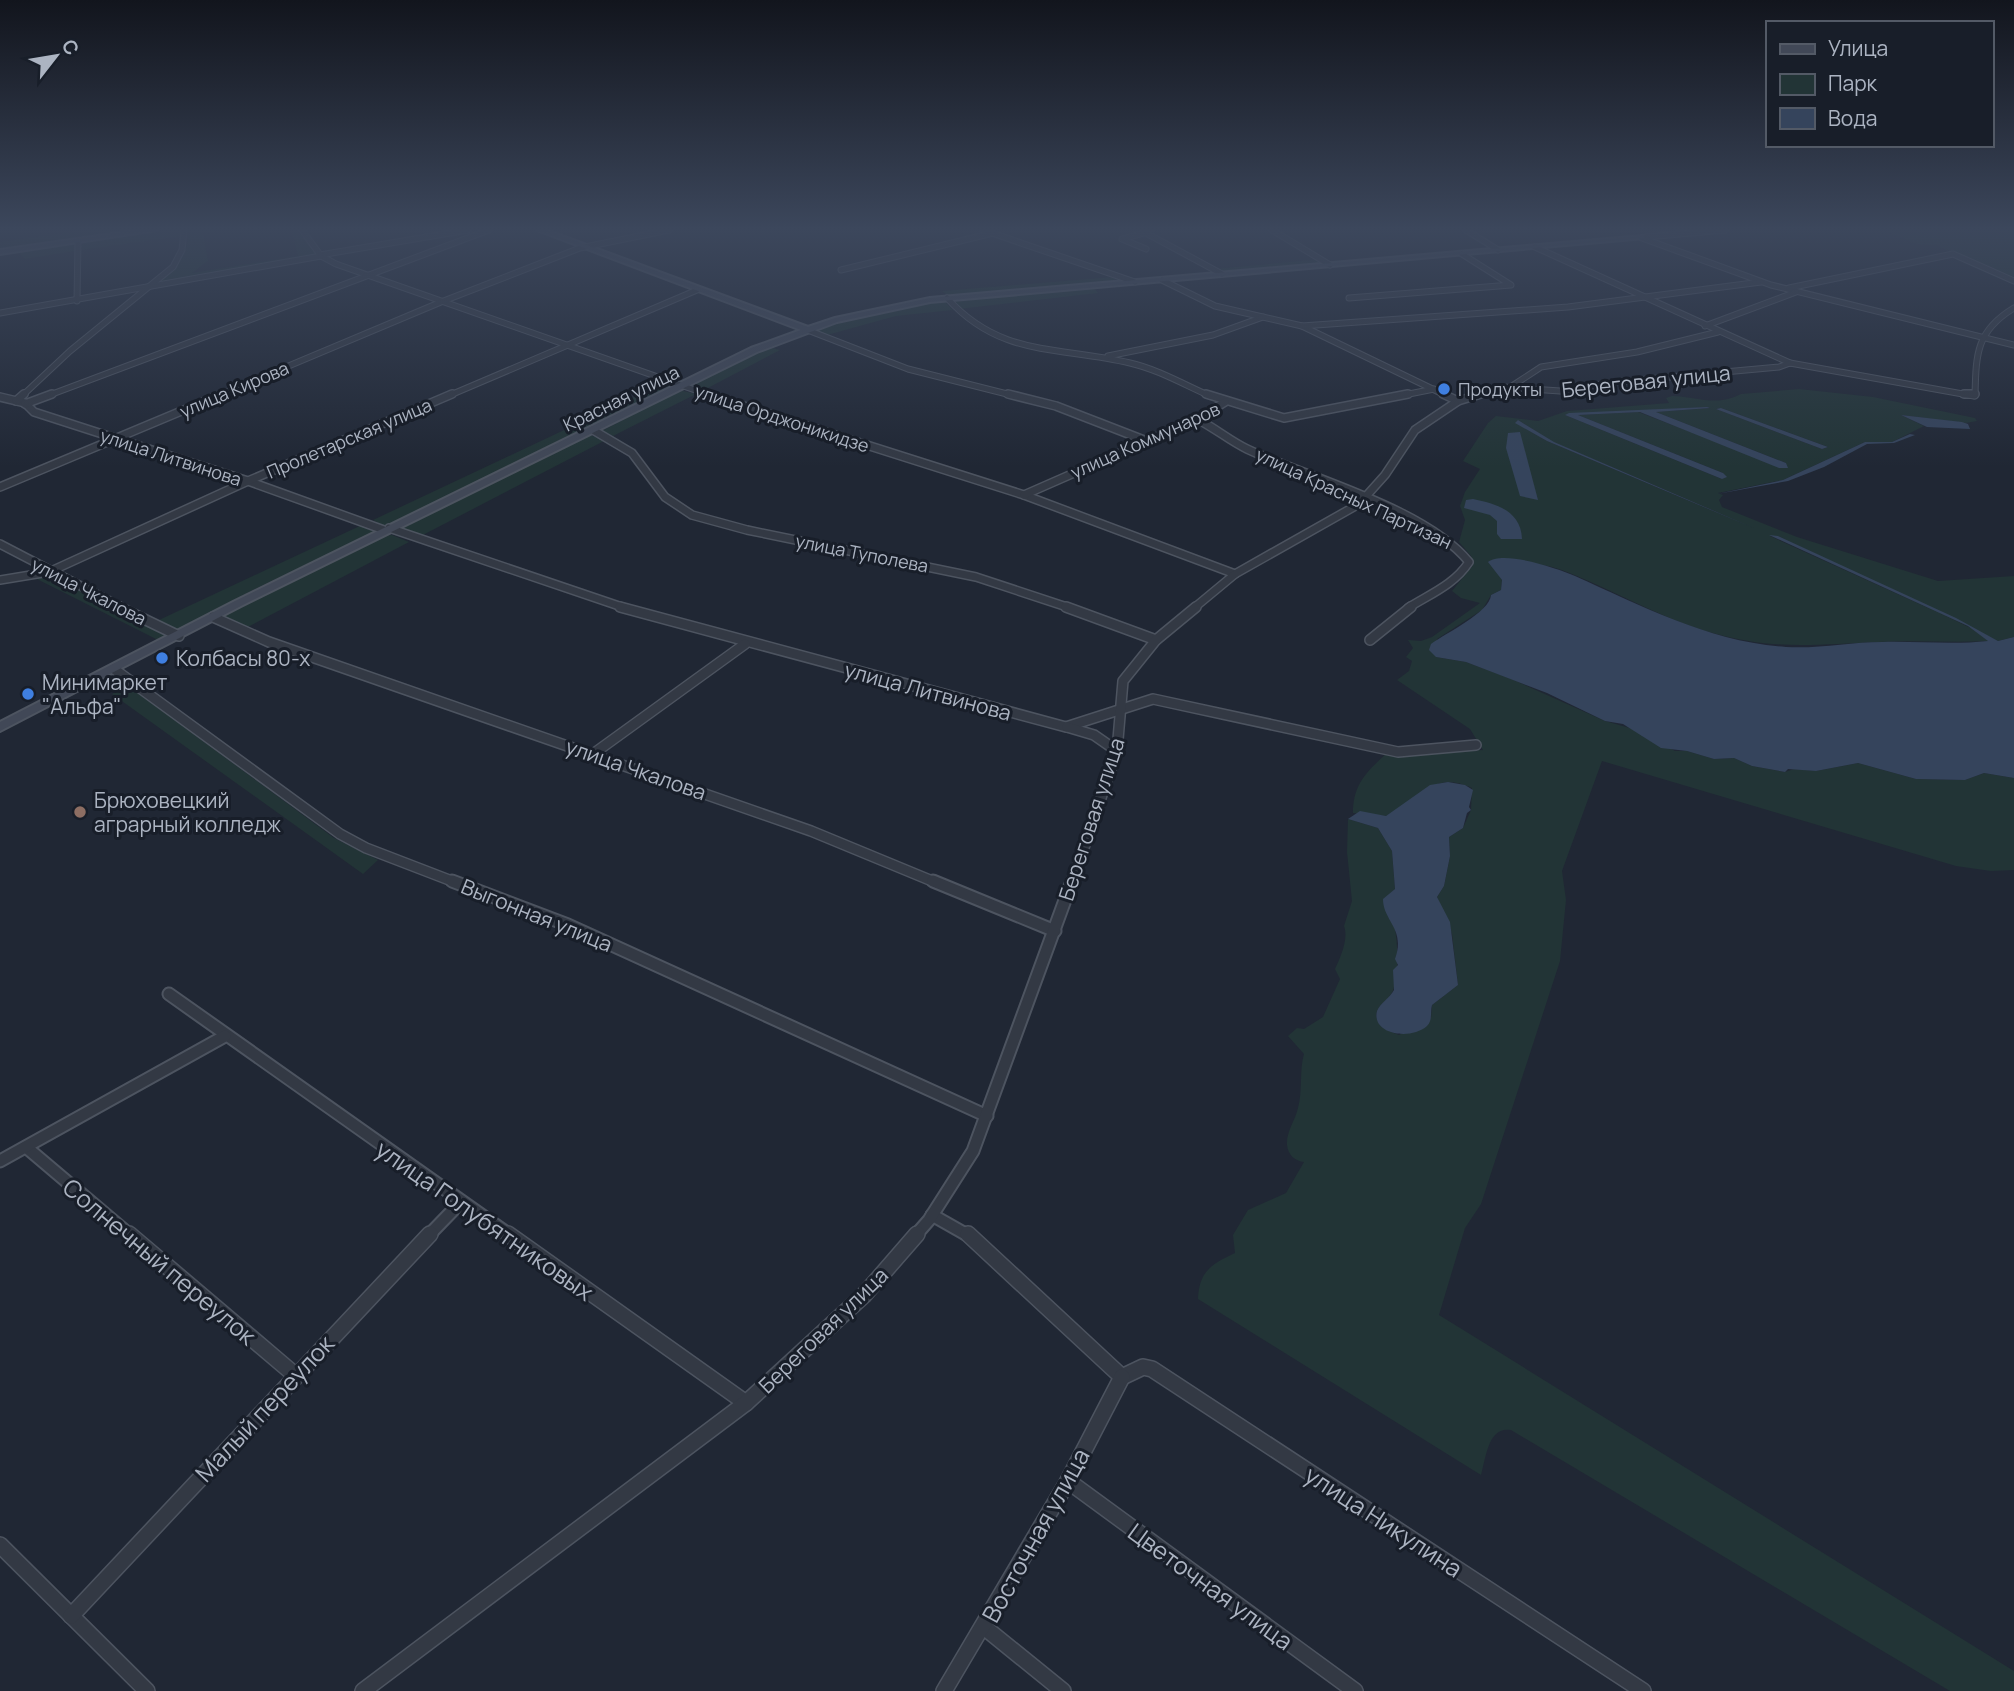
<svg xmlns="http://www.w3.org/2000/svg" width="2014" height="1691" font-family="Manrope,sans-serif">
<rect width="100%" height="100%" fill="#202734"/>
<!-- green -->
<g fill="#223436" fill-rule="evenodd">
<polygon points="88,230 112,230 111,234 0,250 0,242"/>
<polygon points="164,230 182,230 182,236 81,250 82,244 89,241"/>
<path d="M188,230H217L203,233L208,261L192,273L298,256L292,230H300L317,255L151,286C171,272 191,257 188,230Z"/>
<polygon points="1885,230 2014,230 2014,280 1936,245 1916,244"/>
<polygon points="75,244 75,251 25,259 17,251"/>
<polygon points="1323,259 1325,264 1223,273 1214,269"/>
<polygon points="1113,277 1118,282 950,297 942,291"/>
<polygon points="1093,287 1098,293 959,309 953,302"/>
<polygon points="943,300 953,310 896,316 827,335 812,329 911,304"/>
<polygon points="769,347 780,350 704,390 693,385"/>
<polygon points="666,382 670,385 670,390 391,524 384,526 373,520"/>
<path d="M1799,389L1873,397L1975,418L1977,421L1966,423L1901,415L1924,426L1892,442H1865L1783,480L1718,493L1723,495L1719,500L1722,507L1797,537L1938,581L2014,576V637L1998,641L1778,536H1770L1968,626L1989,641C1952,643 1915,640 1878,642C1821,644 1781,650 1724,636C1669,623 1620,593 1567,572C1545,563 1522,563 1500,558L1494,568L1502,580L1501,590L1491,595L1482,610L1437,639L1436,657L1466,662L1509,678L1605,721L1633,729L1675,751H1687L1714,759L1734,758L1752,766L1785,772L1794,769L1816,771L1858,763L1916,779L1965,780L1984,773L2014,778V870L1991,871L1956,866L1602,761L1562,871L1566,900L1560,961L1481,1204L1465,1228L1439,1315L2014,1671V1691H1950L1511,1430C1488,1426 1486,1458 1481,1475L1198,1299C1199,1271 1212,1264 1235,1253L1233,1235L1248,1210L1286,1193L1304,1162C1295,1161 1288,1155 1287,1145C1286,1132 1295,1121 1298,1108C1303,1090 1299,1071 1304,1054L1288,1036L1297,1028L1304,1029L1323,1017L1340,979L1335,969C1340,958 1349,939 1344,926L1352,901L1347,852L1348,819L1378,828L1392,851L1395,889L1388,896C1396,927 1401,955 1394,987C1392,1000 1373,1005 1377,1019C1380,1028 1391,1032 1399,1035L1431,1018L1432,1005L1458,985L1452,934L1437,897L1444,886L1450,856L1449,837L1463,828L1471,810L1472,788C1431,769 1417,802 1386,816L1353,813C1353,785 1366,772 1386,754L1483,750L1470,729L1397,680L1409,671L1412,661L1406,657L1413,648L1408,640L1421,641L1432,637L1480,603L1461,598L1452,591L1473,565L1471,556L1459,542L1465,520L1460,506L1465,492L1480,469L1463,461L1488,423L1496,416L1538,421L1567,411L1669,403L1666,398L1672,396C1700,397 1715,407 1741,394ZM1707,407L1710,408L1656,412L1786,463V468L1638,412L1578,415L1723,473L1722,479L1565,415ZM1721,408L1828,447L1822,449L1716,409ZM1518,420L1553,442L1756,529L1547,441L1516,423Z"/>
<polygon points="679,390 696,394 613,436 602,431"/>
<polygon points="589,435 606,440 419,537 401,529"/>
<polygon points="364,524 375,532 251,591 178,631 159,620"/>
<polygon points="392,535 409,542 246,628 223,616 383,536"/>
<polygon points="46,573 173,637 162,642 29,575"/>
<polygon points="127,685 334,838 378,860 363,874 112,694"/>
</g>
<!-- water -->
<g fill="#35445c">
<polygon points="1707,407 1710,408 1656,412 1786,463 1788,468 1779,468 1640,412 1578,415 1723,473 1727,477 1722,479 1565,415 1569,413"/>
<polygon points="1721,408 1828,447 1822,449 1716,409"/>
<polygon points="1901,415 1962,422 1968,424 1970,429 1927,427"/>
<polygon points="1518,420 1554,442 1756,529 1547,441 1515,423"/>
<polygon points="1520,432 1538,500 1520,496 1506,448 1508,433"/>
<polygon points="1910,434 1915,435 1894,443 1867,444 1824,467 1788,481 1717,494 1783,480 1865,442 1892,442"/>
<path d="M1473,499C1497,504 1521,511 1522,539H1501L1497,534V521L1490,515L1464,508L1466,500Z"/>
<path d="M1769,535L1778,536L1956,618L1998,641L2014,637V778L1984,773L1965,780L1916,779L1858,763L1816,771L1788,769L1785,772L1752,766L1734,758L1714,759L1687,751L1661,748L1623,724L1605,721L1547,693L1466,662L1436,657L1429,650L1431,644C1446,633 1490,612 1491,595L1501,590L1502,580L1488,562C1503,550 1557,568 1575,576C1642,606 1710,642 1786,647C1818,649 1850,642 1882,642C1917,641 1953,645 1988,641L1968,626Z"/>
<path d="M1448,782L1465,785L1473,790L1469,807L1471,810L1467,813L1463,828L1449,837L1450,856L1444,886L1437,897L1450,922L1458,985L1432,1005C1430,1012 1433,1020 1427,1026C1410,1041 1371,1034 1377,1011C1380,1003 1390,998 1394,990L1393,970L1398,965L1395,959C1406,929 1383,921 1383,899L1395,889L1392,851L1378,828L1348,819L1360,811L1386,816L1430,785Z"/>
</g>
<g fill="none" stroke-linecap="round" stroke-linejoin="round">
<!-- street-far4 casing -->
<g stroke="#4d5460" stroke-width="7">
<g id="street-far4">
<polyline points="302,230 321,256 336,264 712,396"/>
<polyline points="983,230 1135,282"/>
<polyline points="1272,230 1330,265"/>
<polyline points="1466,230 1498,250"/>
<polyline points="1144,232 1222,274"/>
<polyline points="1646,237 1725,230"/>
<polyline points="1642,238 1771,285 2014,345"/>
<polyline points="1535,247 1790,363"/>
<polyline points="1146,249 1122,239 1151,231"/>
<polyline points="320,255 468,230"/>
<polyline points="841,270 993,233"/>
<polyline points="1162,280 1215,306 1302,326 1447,396"/>
<polyline points="1789,288 1953,254 2014,281"/>
<path d="M947,298C1001,358 1059,346 1130,363C1157,369 1185,385 1210,396"/>
<polyline points="1349,298 1511,285 1462,254"/>
<polyline points="77,301 78,241"/>
<polyline points="0,313 321,256"/>
<polyline points="1302,326 1568,307 1761,282"/>
<polyline points="1705,326 1796,292"/>
<polyline points="805,329 908,369 1015,396"/>
<polyline points="1108,356 1213,335 1263,317"/>
<polyline points="1512,386 1541,367 1637,352 1718,332"/>
<polyline points="22,396 70,351 173,267 182,250 184,230"/>
<polyline points="47,396 489,230"/>
<polyline points="217,396 441,302 580,248 669,230"/>
<polyline points="448,396 697,290"/>
<polyline points="1399,396 1434,389"/>
<polyline points="1475,396 1504,387 1560,391 1615,382 1779,367 1790,363 1974,396"/>
<path d="M1975,396C1976,354 1976,331 2014,308"/>
</g>
</g>
<!-- street-far3 casing -->
<g stroke="#4d5460" stroke-width="10">
<g id="street-far3">
<polyline points="706,394 1024,495 1235,574"/>
<polyline points="1008,394 1056,406 1144,440"/>
<polyline points="1206,394 1284,418 1408,394"/>
<polyline points="1443,394 1458,401"/>
<polyline points="1964,394 1975,394"/>
<polyline points="0,397 25,403 34,412 248,481 384,530"/>
<polyline points="16,401 24,394"/>
<polyline points="25,404 52,394"/>
<path d="M1197,419C1215,428 1230,441 1247,449C1311,479 1425,508 1469,562C1454,585 1430,594 1408,608"/>
<polyline points="593,430 632,453 665,497 692,515 747,530 976,577 1070,608"/>
<polyline points="0,487 222,394"/>
<polyline points="1024,495 1197,419 1225,402"/>
<polyline points="389,528 625,608"/>
<polyline points="0,544 123,608"/>
<polyline points="0,580 49,572 248,481 452,394"/>
<polyline points="1194,608 1235,574 1359,504 1385,475 1415,430 1458,401 1481,394"/>
</g>
</g>
<!-- street-far2 casing -->
<g stroke="#4d5460" stroke-width="12">
<g id="street-far2">
<polyline points="119,607 179,636"/>
<polyline points="620,607 1066,727 1153,699 1398,752 1476,745"/>
<polyline points="1066,607 1156,640"/>
<polyline points="213,617 269,642 811,831 937,883"/>
<polyline points="1370,640 1411,607"/>
<polyline points="114,669 340,834 366,848 457,883"/>
<polyline points="1067,727 1094,735 1117,751"/>
<polyline points="593,754 745,644"/>
<polyline points="1072,883 1117,751 1123,681 1156,640 1196,607"/>
</g>
</g>
<!-- street-far1 casing -->
<g stroke="#4d5460" stroke-width="15">
<g id="street-far1">
<polyline points="452,881 568,925 987,1116"/>
<polyline points="933,881 1055,931"/>
<polyline points="169,994 511,1236"/>
<polyline points="26,1147 131,1236"/>
<polyline points="0,1161 225,1036"/>
<polyline points="932,1215 969,1236"/>
<polyline points="428,1236 460,1203"/>
<polyline points="915,1236 929,1220 973,1151 1072,881"/>
</g>
</g>
<!-- street casing -->
<g stroke="#4d5460" stroke-width="18">
<g id="street">
<polyline points="129,1234 295,1375"/>
<polyline points="508,1234 746,1403"/>
<polyline points="968,1234 1122,1377"/>
<polyline points="1122,1377 1143,1367 1152,1369 1643,1691"/>
<polyline points="1068,1481 1355,1691"/>
<polyline points="0,1545 147,1691"/>
<polyline points="71,1616 430,1234"/>
<polyline points="984,1627 1063,1691"/>
<polyline points="363,1691 746,1403 864,1295 917,1234"/>
<polyline points="944,1691 1068,1481 1122,1377"/>
</g>
</g>
<!-- secondary casing -->
<g stroke="#4d5460" stroke-width="4">
<g id="secondary">
<polygon points="140,230 157,230 0,254 0,250"/>
<polygon points="537,230 546,230 808,327 835,318 930,298 1642,236 1645,238 930,302 837,322 757,352 241,606 0,731 0,722 233,602 751,348 801,330"/>
</g>
</g>
<!-- street-far4 -->
<use href="#street-far4" stroke="#333944" stroke-width="5"/>
<!-- street-far3 -->
<use href="#street-far3" stroke="#333944" stroke-width="7"/>
<!-- street-far2 -->
<use href="#street-far2" stroke="#333944" stroke-width="9"/>
<!-- street-far1 -->
<use href="#street-far1" stroke="#333944" stroke-width="11"/>
<!-- street -->
<use href="#street" stroke="#333944" stroke-width="15"/>
<!-- secondary -->
<use href="#secondary" fill="#414857" fill-rule="evenodd"/>
</g>
<!-- sky -->
<linearGradient id="sky" x2="0" y2="1"><stop stop-color="#12151d"/><stop offset="0.49" stop-color="#3c475c"/><stop offset="1" stop-color="#3c475c" stop-opacity="0"/></linearGradient>
<rect width="2014" height="467" fill="url(#sky)"/>
<!-- markers -->
<g fill="#3f7fe0" stroke="#181e29" stroke-width="2.5">
<circle cx="1444" cy="389" r="7"/>
<circle cx="162" cy="658" r="7"/>
<circle cx="28" cy="694" r="7"/>
</g>
<circle fill="#8d6e63" stroke="#181e29" stroke-width="2.5" cx="80" cy="812" r="7"/>
<g text-anchor="middle" dominant-baseline="central" stroke-width="6" stroke-linejoin="round" paint-order="stroke">
<!-- far-street labels -->
<g font-size="18" fill="#acb4c2" stroke="#181e29">
<text transform="translate(234 389) rotate(-23)">улица Кирова</text>
<text transform="translate(621 398) rotate(-26)">Красная улица</text>
<text transform="translate(782 418) rotate(18)">улица Орджоникидзе</text>
<text transform="translate(349 438) rotate(-23)">Пролетарская улица</text>
<text transform="translate(1145 440) rotate(-24)">улица Коммунаров</text>
<text transform="translate(171 457) rotate(18)">улица Литвинова</text>
<text transform="translate(1354 498) rotate(25)">улица Красных Партизан</text>
<text transform="translate(862 553) rotate(11)">улица Туполева</text>
<text transform="translate(89 591) rotate(27)">улица Чкалова</text>
</g>
<!-- far-poi labels -->
<g font-size="18" fill="#acb4c2" stroke="#181e29" text-anchor="start">
<text x="1458" y="389">Продукты</text>
</g>
<!-- street labels -->
<g font-size="21" fill="#acb4c2" stroke="#181e29">
<text transform="translate(1646 381) rotate(-6)">Береговая улица</text>
<text transform="translate(928 691) rotate(15)">улица Литвинова</text>
<text transform="translate(636 769) rotate(19)">улица Чкалова</text>
<text transform="translate(1091 819) rotate(-72)">Береговая улица</text>
<text transform="translate(537 915) rotate(22)">Выгонная улица</text>
<text transform="translate(823 1330) rotate(-44)">Береговая улица</text>
</g>
<!-- poi labels -->
<g font-size="21" fill="#acb4c2" stroke="#181e29" text-anchor="start">
<text x="176" y="658">Колбасы 80-х</text>
<text x="42" y="682">Минимаркет<tspan x="42" dy="24">"Альфа"</tspan></text>
<text x="94" y="800">Брюховецкий<tspan x="94" dy="24">аграрный колледж</tspan></text>
</g>
<!-- near-street labels -->
<g font-size="24" fill="#acb4c2" stroke="#181e29">
<text transform="translate(485 1220) rotate(35)">улица Голубятниковых</text>
<text transform="translate(160 1261) rotate(40)">Солнечный переулок</text>
<text transform="translate(264 1408) rotate(-47)">Малый переулок</text>
<text transform="translate(1384 1521) rotate(33)">улица Никулина</text>
<text transform="translate(1035 1535) rotate(-61)">Восточная улица</text>
<text transform="translate(1211 1586) rotate(36)">Цветочная улица</text>
</g>
</g>
<!-- legend -->
<rect x="1766" y="21" width="228" height="126" fill="#181e29" stroke="#535a66" stroke-width="2"/>
<rect x="1780" y="44" width="35" height="10" fill="#414857" stroke="#535a66" stroke-width="2"/>
<text x="1828" y="56" font-size="21" fill="#acb4c2">Улица</text>
<rect x="1780" y="74" width="35" height="21" fill="#223436" stroke="#535a66" stroke-width="2"/>
<text x="1828" y="91" font-size="21" fill="#acb4c2">Парк</text>
<rect x="1780" y="108" width="35" height="21" fill="#35445c" stroke="#535a66" stroke-width="2"/>
<text x="1828" y="126" font-size="21" fill="#acb4c2">Вода</text>
<!-- north arrow -->
<g transform="translate(56 56) rotate(59)" stroke="#181e29" stroke-width="5" paint-order="stroke">
<path d="M0-5L12 26L0 18L-12 26Z" fill="#acb4c2"/>
<text y="-10" font-size="19" font-weight="bold" text-anchor="middle" fill="#acb4c2">С</text>
</g>
</svg>
